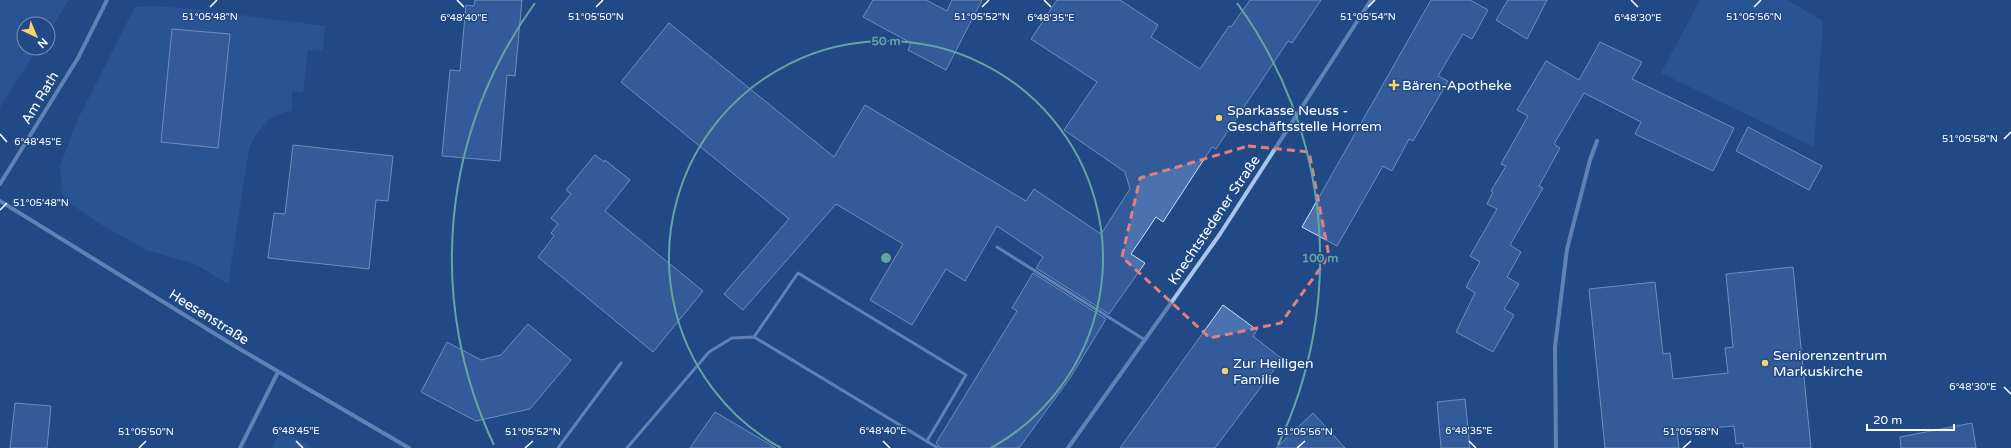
<svg xmlns="http://www.w3.org/2000/svg" width="2011" height="448" font-family="'Varela Round',sans-serif">
<rect width="100%" height="100%" fill="#204986"/>
<!-- green -->
<g fill="#3462a4">
<polygon points="0,0 69,0 48,33 48,24 24,24 24,48 38,48 0,107"/>
<polygon points="1700,0 1787,0 1823,21 1814,147 1661,73"/>
<path d="M153,6L193,9L325,26L323,51L308,50L303,92L292,91V111C269,113 259,129 249,148L228,284L195,264L147,250L105,227L68,202L62,193L60,166L77,121L135,7Z"/>
<polygon points="281,428 313,448 272,448"/>
</g>
<!-- building -->
<g fill="#4972af" stroke="#cfe0f7">
<polygon points="475,0 522,0 515,76 507,75 500,161 442,156 450,70 460,71 466,5 474,6"/>
<polygon points="873,0 926,0 947,11 952,0 982,0 946,70 908,50 911,43 863,17"/>
<polygon points="1057,0 1120,0 1158,25 1151,37 1200,69 1229,26 1231,27 1250,0 1321,0 1292,43 1288,41 1216,149 1212,147 1163,222 1156,217 1131,254 1145,263 1109,314 1036,268 1043,257 997,226 965,281 946,269 912,325 870,300 903,244 836,204 743,310 724,294 789,219 621,82 669,23 834,157 865,105 1026,201 1034,189 1101,234 1130,189 1125,172 1064,130 1097,82 1031,39"/>
<polygon points="1431,0 1470,0 1488,10 1472,39 1463,34 1438,76 1448,81 1413,141 1409,139 1392,171 1383,166 1337,246 1302,227"/>
<polygon points="1508,0 1547,0 1527,39 1496,20"/>
<polygon points="172,29 230,34 218,148 161,142"/>
<polygon points="1600,42 1642,62 1632,79 1734,128 1713,171 1635,134 1641,122 1584,93 1554,144 1560,148 1539,186 1543,188 1510,245 1521,252 1507,277 1519,284 1504,309 1514,315 1493,352 1456,332 1475,293 1466,287 1480,262 1470,256 1497,209 1487,204 1493,192 1491,191 1506,166 1501,164 1528,116 1517,110 1546,61 1579,80"/>
<polygon points="1748,127 1822,166 1809,190 1736,151"/>
<polygon points="293,145 393,156 388,201 376,200 369,269 268,258 274,213 285,214"/>
<polygon points="595,155 604,162 605,160 630,180 605,211 703,291 653,352 538,257 554,236 551,233 558,224 551,218 571,194 566,190"/>
<polygon points="1793,267 1811,448 1744,448 1743,443 1736,444 1734,426 1677,431 1679,448 1605,448 1589,289 1655,282 1663,354 1670,353 1673,379 1728,373 1725,348 1733,347 1726,274"/>
<polygon points="1033,273 1106,319 1070,378 1019,448 941,448 936,443 1017,311 1012,308"/>
<polygon points="1223,305 1257,330 1253,336 1282,359 1215,448 1120,448"/>
<polygon points="528,324 571,360 530,409 476,421 421,392 447,342 481,360 501,355"/>
<polygon points="1465,399 1470,448 1441,448 1437,402"/>
<polygon points="15,403 51,406 47,448 10,448"/>
<polygon points="715,412 732,422 776,448 690,448"/>
<polygon points="1313,413 1345,448 1276,448"/>
<polygon points="1972,423 1976,448 1901,448 1900,437"/>
</g>
<g fill="none" stroke-linecap="round" stroke-linejoin="round">
<!-- lane -->
<g stroke="#aac5ea" stroke-width="3">
<polyline points="997,247 1145,340"/>
<polyline points="754,337 798,273 966,375 927,441"/>
<polyline points="558,448 621,363"/>
<polyline points="627,448 709,352 732,338 754,337 938,448"/>
</g>
<!-- street -->
<g stroke="#aac5ea" stroke-width="4">
<polyline points="0,184 78,58 107,0"/>
<polyline points="0,201 238,348 409,448"/>
<polyline points="240,448 278,372"/>
<polyline points="1068,448 1220,234 1371,0"/>
<polyline points="1556,448 1555,347 1567,249 1590,160 1597,141"/>
</g>
</g>
<!-- marked area -->
<path d="M0 0H2011V448H0ZM1248,146L1309,152L1329,256L1281,323L1210,338L1122,257L1140,178Z" fill="#204986" fill-opacity=".55" fill-rule="evenodd"/>
<path fill="none" stroke="#e67e7e" stroke-width="3" stroke-dasharray="8 5" stroke-linejoin="round" d="M1248,146L1309,152L1329,256L1281,323L1210,338L1122,257L1140,178Z"/>
<!-- ticks -->
<path fill="none" stroke="#fff" stroke-width="1.5" d="M457,0L464,7M1044,0L1051,7M1631,0L1638,7M210,7L217,0M596,7L603,0M982,7L989,0M1368,7L1375,0M1754,7L1761,0M0,134L7,142M2004,139L2011,132M0,210L7,203M2004,387L2011,394M296,441L303,448M883,441L890,448M1469,441L1476,448M139,448L146,441M525,448L533,441M1297,448L1305,441M1683,448L1691,441"/>
<!-- distance rings -->
<g fill="none" stroke="#63a6a1" stroke-width="2">
<path d="M781 448A217 217 0 1 1 991 448"/>
<path d="M494 445A434 434 0 0 1 535 3M1237 3A434 434 0 0 1 1278 445"/>
</g>
<!-- markers -->
<g fill="#f7d46b" stroke="#204986" stroke-width="1.5">
<path d="M1392 79h4v4h4v4h-4v4h-4v-4h-4v-4h4z"/>
<circle cx="1219" cy="118" r="4"/>
<circle cx="1765" cy="363" r="4"/>
<circle cx="1225" cy="371" r="4"/>
</g>
<g text-anchor="middle" dominant-baseline="central" stroke-width="3" stroke-linejoin="round" paint-order="stroke">
<!-- poi labels -->
<g font-size="14" fill="#fff" stroke="#204986" text-anchor="start">
<text x="1402" y="85">Bären-Apotheke</text>
<text x="1227" y="110">Sparkasse Neuss -<tspan x="1227" dy="16">Geschäftsstelle Horrem</tspan></text>
<text x="1773" y="355">Seniorenzentrum<tspan x="1773" dy="16">Markuskirche</tspan></text>
<text x="1233" y="363">Zur Heiligen<tspan x="1233" dy="16">Familie</tspan></text>
</g>
<!-- street labels -->
<g font-size="14" fill="#fff" stroke="#204986">
<text transform="translate(40 98) rotate(-59)">Am Rath</text>
<text transform="translate(1214 220) rotate(-56)">Knechtstedener Straße</text>
<text transform="translate(209 317) rotate(32)">Heesenstraße</text>
</g>
</g>
<g font-size="10" text-anchor="middle" fill="#fff" stroke="#204986" stroke-width="3" stroke-linejoin="round" paint-order="stroke">
<text x="210" y="20">51°05'48"N</text>
<text x="596" y="20">51°05'50"N</text>
<text x="982" y="20">51°05'52"N</text>
<text x="1368" y="20">51°05'54"N</text>
<text x="1754" y="20">51°05'56"N</text>
<text x="464" y="21">6°48'40"E</text>
<text x="1051" y="21">6°48'35"E</text>
<text x="1638" y="21">6°48'30"E</text>
<text x="1970" y="142">51°05'58"N</text>
<text x="38" y="145">6°48'45"E</text>
<text x="41" y="206">51°05'48"N</text>
<text x="1973" y="390">6°48'30"E</text>
<text x="296" y="434">6°48'45"E</text>
<text x="883" y="434">6°48'40"E</text>
<text x="1469" y="434">6°48'35"E</text>
<text x="146" y="435">51°05'50"N</text>
<text x="533" y="435">51°05'52"N</text>
<text x="1305" y="435">51°05'56"N</text>
<text x="1691" y="435">51°05'58"N</text>
</g>
<circle cx="886" cy="258" r="6" fill="#63a6a1" stroke="#204986" stroke-width="2"/>
<g font-size="12" text-anchor="middle" font-weight="bold" fill="#63a6a1" stroke="#204986" stroke-width="3" stroke-linejoin="round" paint-order="stroke">
<text x="886" y="45">50 m</text>
<text x="1320" y="262">100 m</text>
</g>
<!-- north arrow -->
<g transform="translate(36 36) rotate(136)"><circle r="19" fill="#204986" stroke="#7992b6"/>
<path d="M0-3L7 15L0 10L-7 15Z" fill="#f7d46b"/>
<text y="-6" font-size="11" font-weight="bold" text-anchor="middle" fill="#ffffff">N</text>
</g>
<!-- scale -->
<path d="M1867 424v6h87v-6" fill="none" stroke="#ffffff" stroke-width="2"/>
<text x="1873" y="424" font-size="12" fill="#ffffff" stroke="#204986" stroke-width="3" paint-order="stroke">20 m</text>
</svg>
